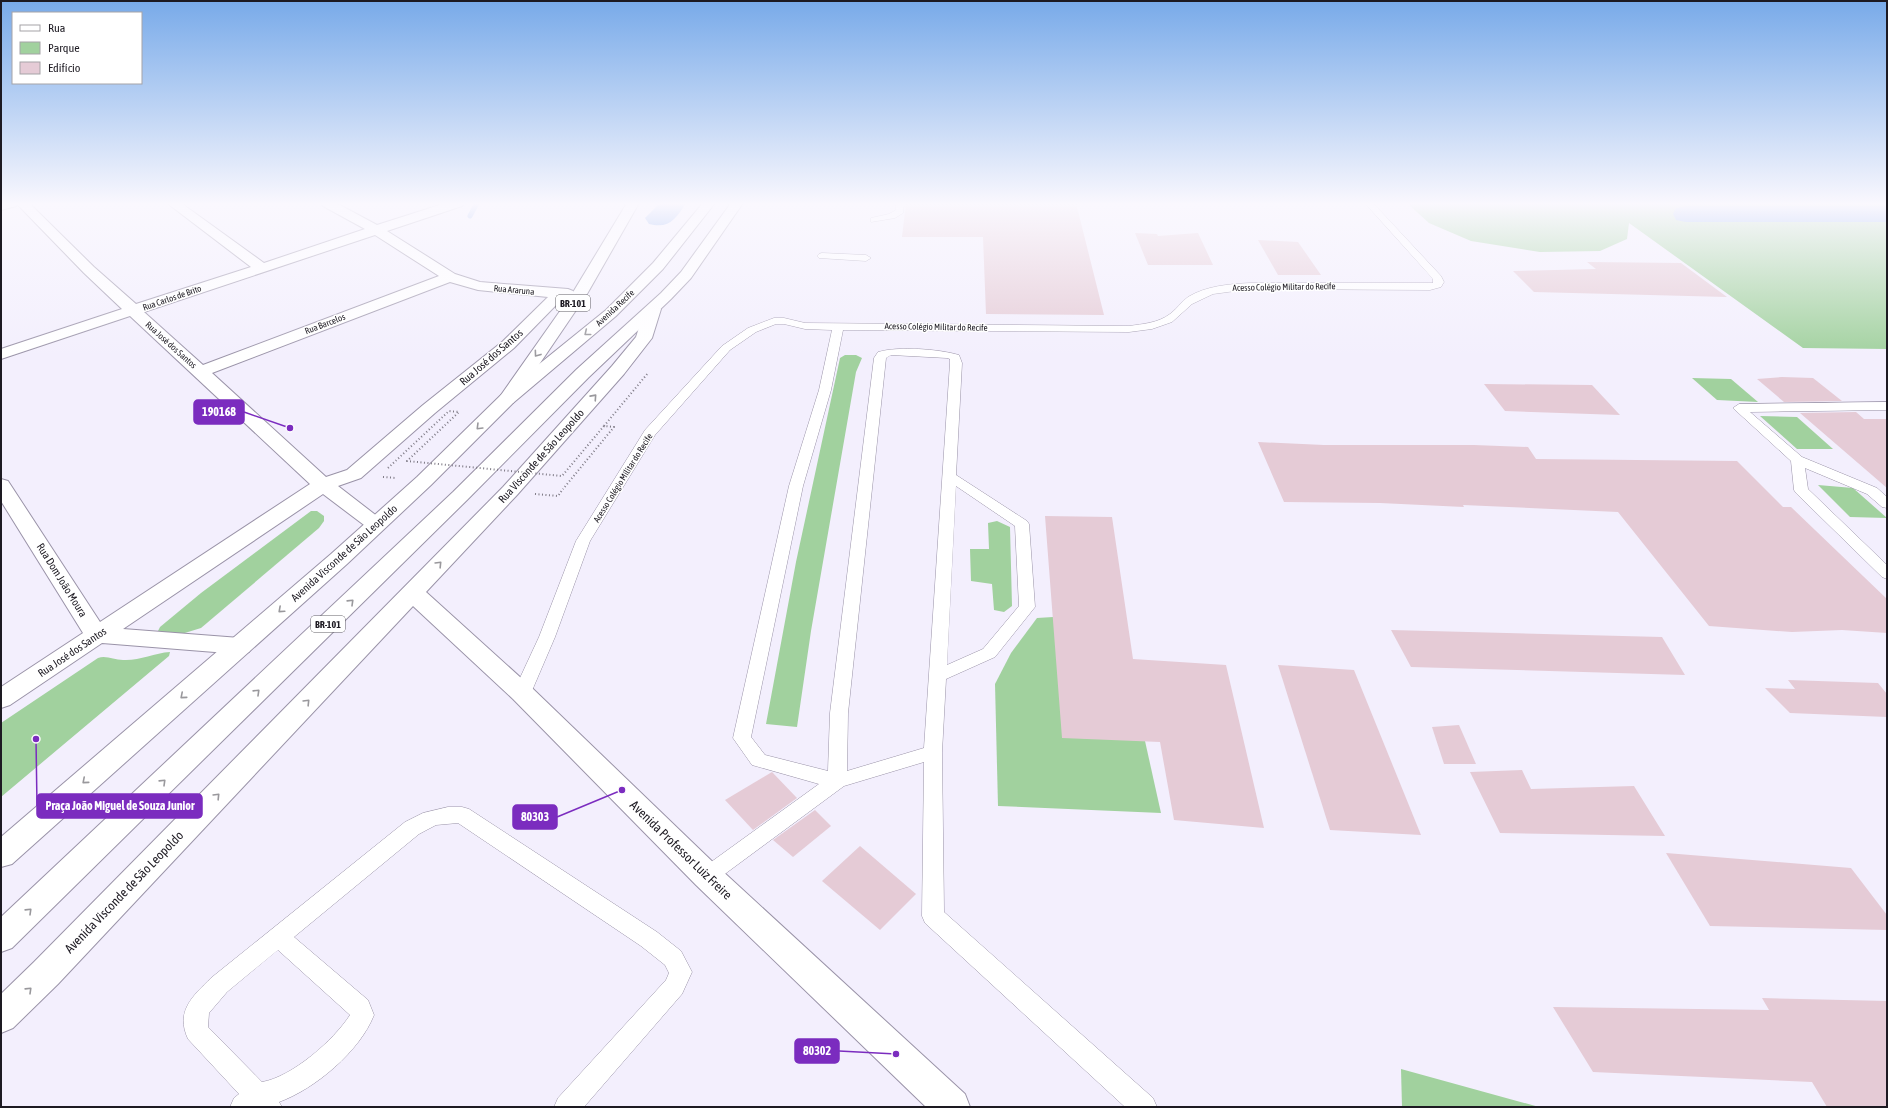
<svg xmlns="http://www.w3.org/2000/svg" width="1888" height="1108" font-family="'Asap Condensed',sans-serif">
<rect width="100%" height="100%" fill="#f3effd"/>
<!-- green -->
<g fill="#a1d19e">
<polygon points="1407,203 1887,203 1887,349 1803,348 1629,223 1627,239 1600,251 1540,252 1471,241 1429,223"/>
<polygon points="845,355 856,355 862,358 856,372 811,631 797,727 766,724 796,562 840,358"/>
<polygon points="1692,378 1731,379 1758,402 1717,400"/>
<polygon points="1760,416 1797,417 1833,449 1797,449"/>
<polygon points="1818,485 1853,488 1887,518 1850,517"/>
<polygon points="311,511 317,511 324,516 324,521 319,528 201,628 175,636 159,634 158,631 160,627 201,593"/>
<polygon points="997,521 1010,527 1012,606 1004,612 994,610 992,584 971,581 970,549 989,549 988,523"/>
<polygon points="1053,617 1145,741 1161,813 998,806 995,684 1011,653 1037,618"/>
<path d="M170,652L169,656L1,797V723L98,658C106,655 114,660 123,660C139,661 154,653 170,652Z"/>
<polygon points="1401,1069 1539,1107 1402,1107"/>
</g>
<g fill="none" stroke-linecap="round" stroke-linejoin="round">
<!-- stream -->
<polyline stroke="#709ceb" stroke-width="5" points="470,216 477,203"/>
<!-- river -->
<g fill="#709ceb" fill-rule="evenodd">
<path d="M660,203H686C676,219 669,229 649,224L645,218Z"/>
<polygon points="1686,206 1887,206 1887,222 1686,222 1676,220 1673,214 1676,208"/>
</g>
</g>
<!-- building -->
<g fill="#e5cbd6">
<polygon points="906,203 1076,203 1104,315 986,314 983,237 902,237"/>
<polygon points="1135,233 1157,234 1158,236 1198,233 1213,265 1148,265"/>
<polygon points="1258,240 1298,242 1321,275 1278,275"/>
<polygon points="1587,262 1681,263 1727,297 1534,292 1513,271 1596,269"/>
<polygon points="1782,377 1813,378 1842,401 1784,402 1757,379"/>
<polygon points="1484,384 1592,385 1620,415 1505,411"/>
<polygon points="1856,412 1864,419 1887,419 1887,488 1800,413"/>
<polygon points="1258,442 1324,445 1474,445 1528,447 1536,459 1737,461 1783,507 1791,507 1887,599 1887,633 1842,630 1792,632 1709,626 1618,512 1463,505 1464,507 1380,503 1284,502"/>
<polygon points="1045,516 1112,517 1133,659 1226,665 1264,828 1174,820 1160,742 1062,738"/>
<polygon points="1391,630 1662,637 1685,675 1411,667"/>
<polygon points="1278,665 1354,670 1421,835 1330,830"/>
<polygon points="1788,680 1878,683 1887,694 1887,717 1790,713 1765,688 1795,689"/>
<polygon points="1459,725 1476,764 1444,764 1432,727"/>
<polygon points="1522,770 1531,789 1634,786 1665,836 1500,833 1470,772"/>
<polygon points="772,772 797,798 753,830 725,800"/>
<polygon points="815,810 831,826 793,857 773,840"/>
<polygon points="860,846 916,894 880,930 822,881"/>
<polygon points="1666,853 1851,868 1887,915 1887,930 1710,926"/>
<polygon points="1762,998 1887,1001 1887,1107 1827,1107 1812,1082 1593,1072 1553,1007 1769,1010"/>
</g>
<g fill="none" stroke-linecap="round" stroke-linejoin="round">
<!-- lane casing -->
<g stroke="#9a93a8" stroke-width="1">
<g id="lane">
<polygon points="896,203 904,203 903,213 895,218 871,222 871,218 889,214 896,210"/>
<path d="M1365,203H1373L1441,276L1444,282L1441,287L1430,290L1250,289L1213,294L1192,304L1172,322L1152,329L1129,332L843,330L831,390L803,486L751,737L765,755L828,771L830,713L874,358L878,352C898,346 939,349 959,355L962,363L956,475L1027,521L1029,524L1035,607L995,657L946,679L942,752L944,912L1153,1098L1157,1107H1125L925,923L922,916L924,762L844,786L714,882L707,885L700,882L697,876L700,870L819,784L752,765L733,738L789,486L819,390L832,330L805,329L784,324H776L756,332L730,350L655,435L590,541L555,637L531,693L528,697L522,699L516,697L513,693L539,637L576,541L645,430L722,346L748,328L774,318H784L805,323L1129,326C1143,324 1158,323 1170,314C1177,309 1181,302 1188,297C1206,286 1229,284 1250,283H1433V279ZM891,355L947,358L950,359V363L924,748L847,771L848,713L886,358ZM956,486L1015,526L1019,606L983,649L947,665Z"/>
<polygon points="822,253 866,255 871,258 866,261 819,258 817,256 819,254"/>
<polygon points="1887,402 1887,410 1750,412 1802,457 1877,488 1887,497 1887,508 1882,507 1867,494 1805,468 1808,489 1887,565 1887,579 1882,577 1796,493 1794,490 1791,461 1733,408 1739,404"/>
<path d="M448,807H462L469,809L657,932L681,951L692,972L682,994L584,1107H554L558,1098L666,980L669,973L665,965L641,946L458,823L436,825L419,834L294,937L368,1000L374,1015C360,1051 315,1089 279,1102L282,1107H230L234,1098L239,1094L188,1039C175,1011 193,996 211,978L405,822L423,813ZM278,950L350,1015C334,1040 292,1077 262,1082L208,1027L209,1013L227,992Z"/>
</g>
</g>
<!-- street casing -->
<g stroke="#9a93a8" stroke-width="2">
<path id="street" d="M16,203H29L94,267L136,304L251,267L167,203H181L264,263L365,229L323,206L321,203H336L377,225L446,203H464L462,206L387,231L455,274L480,282L568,289L573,291L576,294L573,297L563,298L514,348L435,413L361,478L338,486L382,520L386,524L382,528L375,530L368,528L323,494L123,629L240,638L249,640L252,646L249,652L240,654L102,643L10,705L1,708V687L83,633L1,501V479L8,481L100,622L310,484L130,316L1,359V349L122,309L84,273ZM375,235L439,276L203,365L144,312ZM450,282L478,290L548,297L502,342L423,405L347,470L326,477L212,373Z"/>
</g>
<!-- secondary casing -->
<g stroke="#9a93a8" stroke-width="2">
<g id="secondary">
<polygon points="1,203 18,203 16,206 1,210"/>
<polygon points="653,304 658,306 661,309 652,338 624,374 517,495 426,592 531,687 718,867 965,1094 970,1107 926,1107 696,885 513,699 413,606 58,984 13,1028 1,1033 1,994 34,962 503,487 612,366 636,337 645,309 648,306"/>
</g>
</g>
<!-- primary casing -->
<g stroke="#9a93a8" stroke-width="2">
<polygon id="primary" points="703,203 715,203 663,269 616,316 513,403 507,404 501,403 498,399 501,395 606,310 653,263"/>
</g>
<!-- highway casing -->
<g stroke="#9a93a8" stroke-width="2">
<g id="highway">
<polygon points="627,203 639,203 587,294 513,403 431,485 347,564 12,864 1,867 1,837 331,554 417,477 501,395 572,294"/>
<polygon points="731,203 743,203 691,278 671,299 589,377 467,500 12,948 1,952 1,917 453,492 577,369 661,293 681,272"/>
</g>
</g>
<!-- path -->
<g stroke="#7e7a85" stroke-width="2" stroke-dasharray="1 2.5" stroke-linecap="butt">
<polyline points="604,426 648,373"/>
<polyline points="383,477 396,478"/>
<polyline points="535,494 558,496 563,489"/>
</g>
<!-- lane -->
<use href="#lane" fill="#fff" fill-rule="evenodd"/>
<!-- street -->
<use href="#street" fill="#fff" fill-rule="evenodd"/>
<!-- secondary -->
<use href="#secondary" fill="#fff" fill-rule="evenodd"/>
<!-- primary -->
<use href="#primary" fill="#fff" fill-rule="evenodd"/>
<!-- highway -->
<use href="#highway" fill="#fff" fill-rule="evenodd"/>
<!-- path-bridge -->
<polyline stroke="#7e7a85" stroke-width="2" stroke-dasharray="1 2.5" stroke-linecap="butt" points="388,468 449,411 459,412 407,461 562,476 604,426 614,427 563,489"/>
</g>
<!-- one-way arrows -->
<defs><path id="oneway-chevron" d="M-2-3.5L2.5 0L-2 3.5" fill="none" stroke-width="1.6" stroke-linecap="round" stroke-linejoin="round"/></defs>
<g stroke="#99989c">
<use href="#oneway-chevron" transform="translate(587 333) rotate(141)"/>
<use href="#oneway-chevron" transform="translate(537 354) rotate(126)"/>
<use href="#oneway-chevron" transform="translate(594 397) rotate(-48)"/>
<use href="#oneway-chevron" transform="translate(479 427) rotate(135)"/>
<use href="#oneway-chevron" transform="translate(439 564) rotate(-46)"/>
<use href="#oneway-chevron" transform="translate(351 602) rotate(-44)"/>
<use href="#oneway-chevron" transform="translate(281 610) rotate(138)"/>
<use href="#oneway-chevron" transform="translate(257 692) rotate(-44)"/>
<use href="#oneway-chevron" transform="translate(183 696) rotate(139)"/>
<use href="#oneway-chevron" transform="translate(307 702) rotate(-46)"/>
<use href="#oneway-chevron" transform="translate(85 781) rotate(139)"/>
<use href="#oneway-chevron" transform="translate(163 782) rotate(-44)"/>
<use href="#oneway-chevron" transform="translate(217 796) rotate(-46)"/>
<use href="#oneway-chevron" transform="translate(29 911) rotate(-44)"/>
<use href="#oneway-chevron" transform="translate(29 990) rotate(-44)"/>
</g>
<!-- sky -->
<linearGradient id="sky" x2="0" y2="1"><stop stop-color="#78aae9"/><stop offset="0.57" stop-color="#faf8fe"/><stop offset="1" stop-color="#faf8fe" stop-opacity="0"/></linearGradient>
<rect width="1888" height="358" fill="url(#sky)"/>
<g text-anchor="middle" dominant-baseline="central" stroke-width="3" stroke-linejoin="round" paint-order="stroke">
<!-- far-street labels -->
<g font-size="9" fill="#1d1a22" stroke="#fff">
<text transform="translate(1284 287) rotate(-1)">Acesso Colégio Militar do Recife</text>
<text transform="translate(514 290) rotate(5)">Rua Araruna</text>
<text transform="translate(172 298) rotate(-19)">Rua Carlos de Brito</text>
<text transform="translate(615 308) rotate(-43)">Avenida Recife</text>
<text transform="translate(325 324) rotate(-21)">Rua Barcelos</text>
<text transform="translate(936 327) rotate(1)">Acesso Colégio Militar do Recife</text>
<text transform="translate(171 345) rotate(42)">Rua José dos Santos</text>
<text transform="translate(623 478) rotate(-58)">Acesso Colégio Militar do Recife</text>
</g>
<!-- shield labels -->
<g fill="#fff" stroke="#615f64" stroke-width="1">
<rect x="556" y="295" width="34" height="16" rx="3"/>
<rect x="311" y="616" width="34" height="16" rx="3"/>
</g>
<g font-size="10" font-weight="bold" fill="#1d1a22">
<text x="573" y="303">BR-101</text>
<text x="328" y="624">BR-101</text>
</g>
<!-- street labels -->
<g font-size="11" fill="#1d1a22" stroke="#fff">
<text transform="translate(491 357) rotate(-41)">Rua José dos Santos</text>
<text transform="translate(541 456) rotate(-48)">Rua Visconde de São Leopoldo</text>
<text transform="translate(344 553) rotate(-42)">Avenida Visconde de São Leopoldo</text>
<text transform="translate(62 580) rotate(58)">Rua Dom João Moura</text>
<text transform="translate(72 652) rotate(-34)">Rua José dos Santos</text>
</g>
<!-- near-street labels -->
<g font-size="13" fill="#1d1a22" stroke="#fff">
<text transform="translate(681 850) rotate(44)">Avenida Professor Luiz Freire</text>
<text transform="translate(124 892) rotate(-46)">Avenida Visconde de São Leopoldo</text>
</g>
</g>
<!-- callouts -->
<path fill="none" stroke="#7b2cbf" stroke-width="1.5" d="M290 428L244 412M36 739L37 806M622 790L557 817M896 1054L839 1051"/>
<g fill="#7b2cbf" stroke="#fff" stroke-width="1.5">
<circle cx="290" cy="428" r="4"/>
<circle cx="36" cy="739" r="4"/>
<circle cx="622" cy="790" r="4"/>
<circle cx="896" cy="1054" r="4"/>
</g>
<g fill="#7b2cbf" stroke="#7b2cbf" stroke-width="1.5">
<rect x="194" y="400" width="50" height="24" rx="4"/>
<rect x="37" y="794" width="165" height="24" rx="4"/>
<rect x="513" y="805" width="44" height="24" rx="4"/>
<rect x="795" y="1039" width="44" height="24" rx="4"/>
</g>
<g font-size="12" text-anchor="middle" font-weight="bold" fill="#fff">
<text x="219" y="416">190168</text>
<text x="120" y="810">Praça João Miguel de Souza Junior</text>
<text x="535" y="821">80303</text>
<text x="817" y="1055">80302</text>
</g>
<!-- border -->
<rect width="1888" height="1108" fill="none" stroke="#1d1a22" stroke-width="4"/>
<!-- legend -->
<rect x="12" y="12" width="130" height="72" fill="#ffffff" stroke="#a5a3a7"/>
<rect x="20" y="25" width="20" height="6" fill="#ffffff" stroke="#a5a3a7"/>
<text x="48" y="32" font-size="12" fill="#1d1a22">Rua</text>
<rect x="20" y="42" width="20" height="12" fill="#a1d19e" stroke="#a5a3a7"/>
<text x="48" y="52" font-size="12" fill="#1d1a22">Parque</text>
<rect x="20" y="62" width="20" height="12" fill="#e5cbd6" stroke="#a5a3a7"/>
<text x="48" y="72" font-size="12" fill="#1d1a22">Edifício</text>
</svg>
